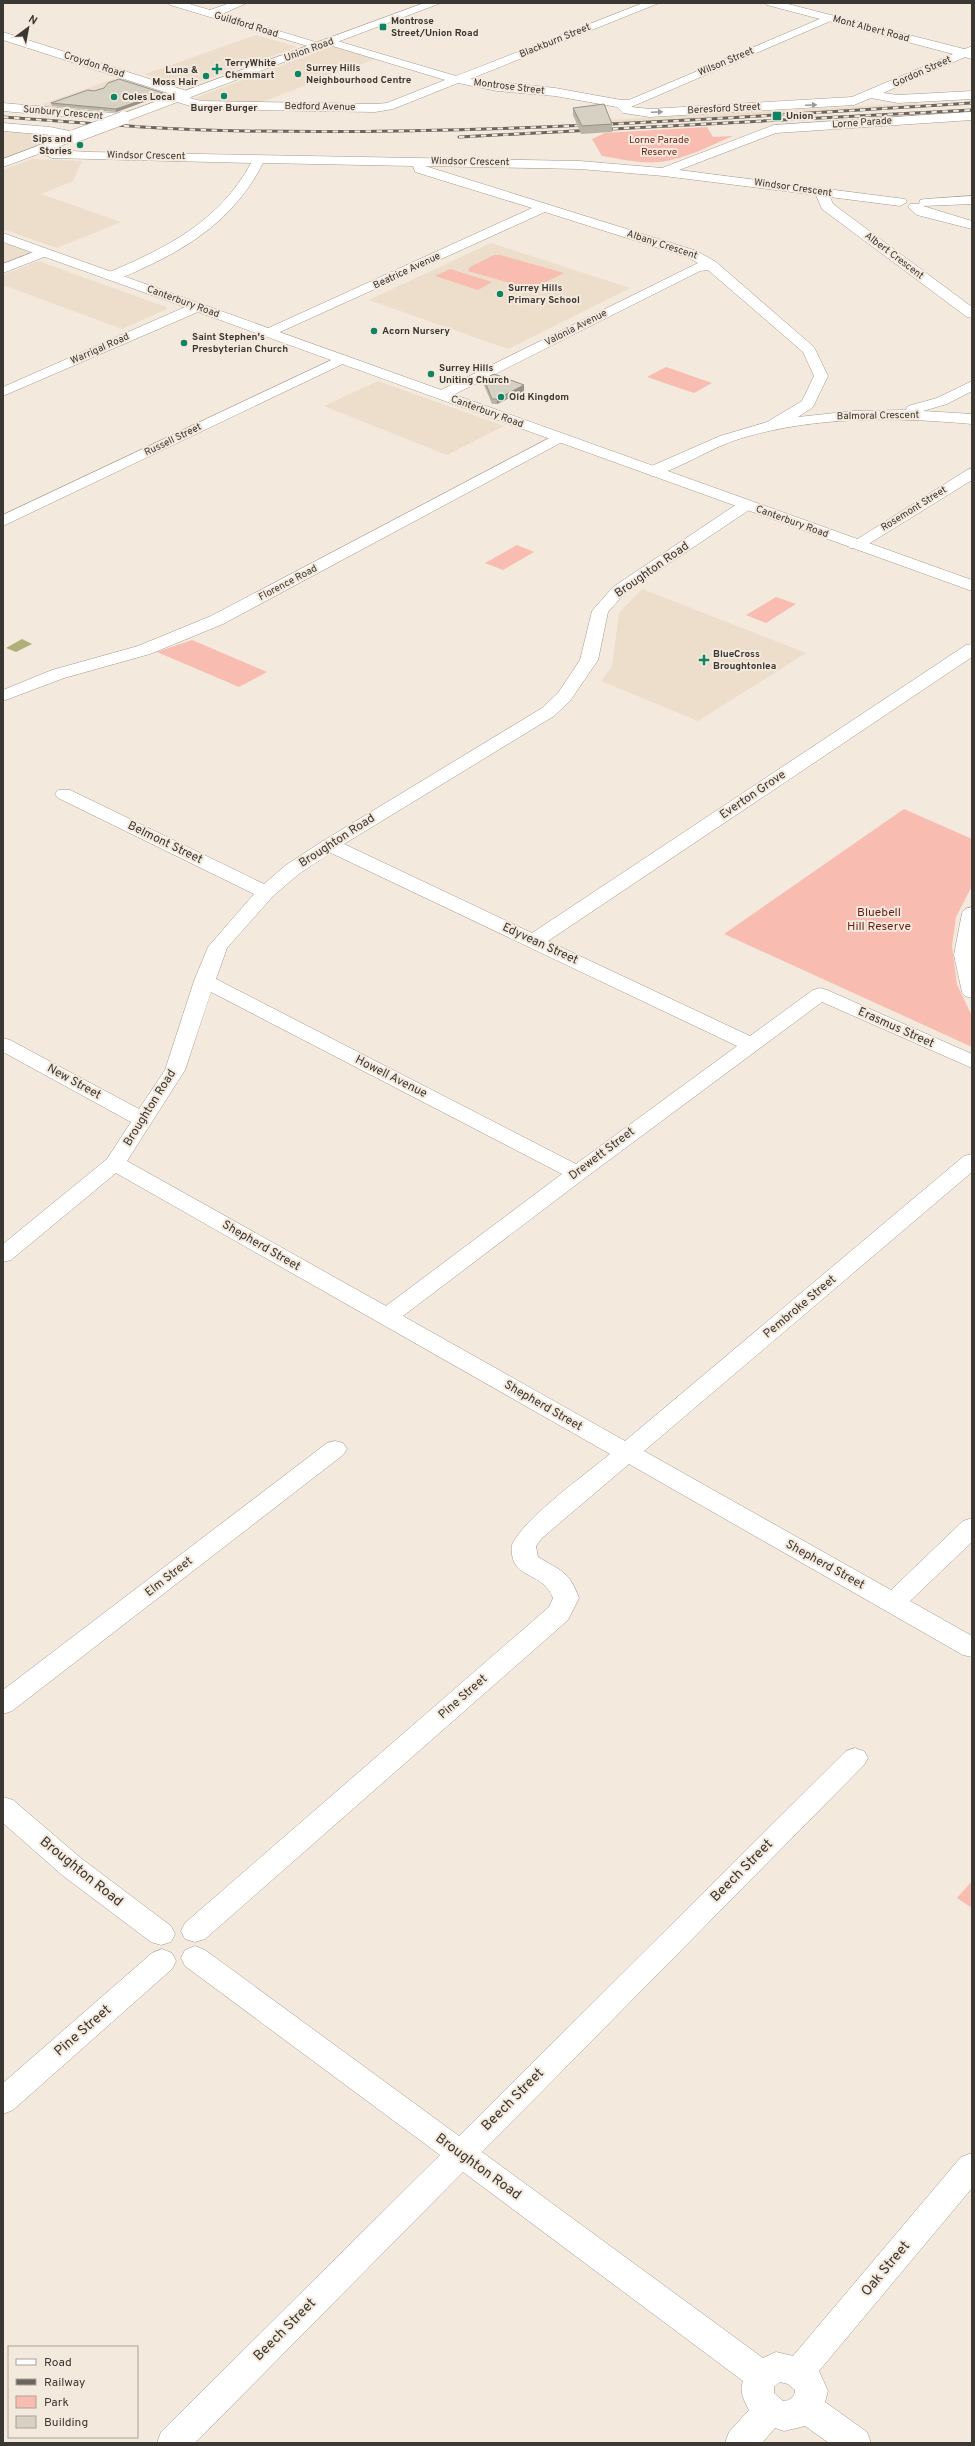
<svg xmlns="http://www.w3.org/2000/svg" width="975" height="2446" font-family="Overpass,sans-serif">
<rect width="100%" height="100%" fill="#f4e9dd"/>
<!-- built -->
<g fill="#edddcb">
<polygon points="256,35 297,47 186,87 145,74"/>
<polygon points="333,46 375,59 259,103 209,102 195,98"/>
<polygon points="113,79 163,95 114,114 35,107"/>
<polygon points="917,103 921,107 609,124 607,120"/>
<polygon points="3,127 75,136 3,162"/>
<polygon points="32,159 82,161 73,181 41,194 121,222 57,248 3,229 3,170"/>
<polygon points="3,237 38,249 3,264"/>
<polygon points="491,243 630,288 508,349 369,300"/>
<polygon points="38,261 166,307 167,309 122,329 3,285 3,275"/>
<polygon points="378,381 504,426 447,455 324,406"/>
<polygon points="642,589 806,653 698,721 601,681 612,667 619,613"/>
</g>
<!-- green -->
<g fill="#f8bcb0">
<path d="M707,127L713,137L733,136C710,146 685,159 660,162C641,164 621,159 602,156L592,139L605,133Z"/>
<polygon points="494,255 500,255 564,273 538,286 520,286 468,271 470,267"/>
<polygon points="450,269 492,282 478,290 435,276"/>
<polygon points="666,367 712,383 694,393 647,377"/>
<polygon points="517,545 534,552 503,570 485,563"/>
<polygon points="776,597 796,604 766,623 746,615"/>
<polygon points="192,640 267,672 239,687 157,652"/>
<polygon points="904,809 972,839 972,886 956,917 952,946 957,985 972,1016 972,1047 724,934"/>
<polygon points="972,1881 972,1908 957,1898"/>
</g>
<!-- water -->
<polygon fill="#afb077" points="22,639 32,644 16,652 6,648"/>
<g fill="none" stroke-linecap="round" stroke-linejoin="round">
<!-- minor casing -->
<g stroke="#a4998e" stroke-width="1">
<g id="minor">
<polygon points="168,3 186,3 210,10 230,3 247,3 222,14 322,44 324,46 318,50 314,48 170,5"/>
<polygon points="643,3 659,3 470,79 555,88 621,100 629,100 829,15 835,18 833,20 631,107 650,109 852,97 972,46 972,54 883,93 898,95 972,91 972,99 898,103 871,98 854,105 650,117 623,113 617,107 555,96 497,91 458,83 393,109 375,112 200,109 174,101 172,98 174,95 3,40 3,32 190,92 192,95 190,98 201,101 375,104 387,103 445,80 326,44 324,42 326,40 334,40 456,76"/>
<polygon points="3,103 123,114 129,118 123,122 3,111"/>
<path d="M972,112V120L776,133L679,170L905,199L907,202L900,206L830,197L833,204L972,307V318L967,317L822,209L816,195L664,176L580,169L425,166L697,251L716,262L814,347L828,376L813,407L798,417L853,411L906,410L908,406L937,398L972,381V391L947,404L923,411L972,414V424C895,417 816,416 742,438C711,447 683,468 652,476L644,471L647,468L720,436L767,422L802,401L814,376L803,352L708,270L700,271L447,398L442,399L435,395L437,392L698,263L687,257L545,212L269,337L262,333L264,330L532,208L415,172L413,166L263,163C239,211 200,241 152,264C139,270 126,277 112,280L105,276L107,273C165,249 220,221 251,163L52,158L33,149L39,145L54,150L89,152L580,161L662,168L774,125Z"/>
<polygon points="3,123 50,127 79,133 81,136 75,140 50,135 3,131"/>
<polygon points="972,196 972,204 923,206 972,221 972,229 917,215 908,207 910,204 919,204 920,200 925,199"/>
<polygon points="44,248 51,252 49,255 3,273 3,264"/>
<polygon points="342,355 347,356 349,359 347,362 3,526 3,515"/>
<polygon points="559,433 567,438 564,441 223,624 150,654 64,678 3,701 3,690 52,670 138,646 211,616"/>
<polygon points="972,468 972,480 862,548 850,548 848,545 967,470"/>
<path d="M746,500L754,505L752,508L625,593L608,612L598,660L570,701L554,716L344,844L532,933L966,645L972,644V657L548,941L750,1036L813,990L820,988L827,990L972,1054V1068L822,1002L585,1178L403,1316L625,1441L964,1156L972,1154V1172L644,1451L891,1590L963,1521L972,1518V1542L910,1601L972,1636V1657L963,1655L629,1464L542,1538L536,1546L538,1557C561,1571 569,1571 579,1598L568,1620L205,1939L195,1942L185,1939L181,1931L185,1923L549,1607L553,1598C545,1576 522,1578 514,1562C512,1558 511,1549 512,1545C522,1520 587,1473 610,1454L116,1173L11,1260L3,1262V1244L107,1159L131,1122L3,1052V1038L10,1040L139,1109L165,1070L194,981L208,947L254,894L58,798L55,794L58,790H70L264,884L286,865L323,841L542,708L558,693L580,660L592,611L613,587L740,502ZM331,853L737,1046L576,1164L216,979L227,948L273,896L300,873ZM211,992L562,1174L386,1306L127,1161L185,1070Z"/>
<polygon points="972,907 972,998 965,996 962,992 954,955 962,913 965,909"/>
<polygon points="335,1441 343,1443 347,1449 343,1455 12,1711 3,1714 3,1690 327,1443"/>
<path d="M855,1748L864,1751L868,1758L864,1765L482,2152L763,2358L776,2352L793,2356L961,2157L972,2153V2188L819,2371L828,2391L825,2402L867,2432L871,2443H829L805,2426L784,2431L775,2428L762,2443H725L729,2432L749,2410C744,2401 739,2391 743,2381L463,2172L195,2443H157L161,2432L440,2155L185,1966L181,1958L185,1950L195,1946L205,1950L459,2136L846,1751ZM780,2382L788,2384L795,2390C795,2397 790,2401 783,2401L774,2393V2386Z"/>
<polygon points="3,1797 13,1800 82,1859 171,1926 175,1934 171,1942 161,1945 151,1942 62,1875 3,1823"/>
<polygon points="162,1949 172,1953 176,1961 172,1969 13,2110 3,2114 3,2083 152,1953"/>
</g>
</g>
<!-- major casing -->
<g stroke="#a4998e" stroke-width="1">
<g id="major">
<polygon points="424,3 441,3 127,121 119,121 117,118 119,115"/>
<polygon points="765,3 784,3 972,51 972,59 767,5"/>
<polygon points="75,132 79,133 81,136 79,139 3,167 3,159"/>
<polygon points="3,233 972,580 972,591 198,312 3,396 3,387 185,307 3,242"/>
</g>
</g>
<!-- minor -->
<use href="#minor" fill="#fff" fill-rule="evenodd"/>
<!-- major -->
<use href="#major" fill="#fff" fill-rule="evenodd"/>
<!-- rail casing -->
<g stroke="#6a655e" stroke-width="3">
<g id="rail">
<path d="M3,117C84,123 165,130 246,131C489,135 730,118 972,103"/>
<polyline points="459,137 972,110"/>
</g>
</g>
<!-- rail -->
<use href="#rail" stroke="#f4e9dd" stroke-width="2" stroke-dasharray="5.5" stroke-linecap="butt"/>
<!-- major-bridge casing -->
<g stroke="#a4998e" stroke-width="14" stroke-linecap="butt">
<polyline id="major-bridge" points="75,136 123,118"/>
</g>
<!-- major-bridge -->
<use href="#major-bridge" stroke="#fff" stroke-width="13"/>
</g>
<!-- wall -->
<g fill="#b9b4a8">
<polygon points="94,91 163,95 116,112 52,106 51,103"/>
<polygon points="573,108 612,124 612,132 581,134 573,115"/>
<polygon points="484,379 524,385 524,391 497,404 492,404 484,385"/>
</g>
<!-- shaded-wall -->
<g fill="#969288">
<polygon points="163,93 163,95 116,112 116,109"/>
<polygon points="524,385 524,391 497,404 497,399"/>
</g>
<!-- building -->
<g fill="#d7d1c3" stroke="#969288">
<polygon points="119,79 163,93 116,109 51,103 88,90 94,91 104,88 108,83"/>
<polygon points="604,104 612,124 582,126 573,108"/>
<polygon points="494,374 524,385 497,399 492,399 484,379"/>
</g>
<!-- one-way arrows -->
<defs><path id="oneway-solid" d="M-6-.8H1V-3.2L6.5 0L1 3.2V.8H-6Z"/></defs>
<g fill="#9d9b98">
<use href="#oneway-solid" transform="translate(811 105) rotate(-3)"/>
<use href="#oneway-solid" transform="translate(657 112) rotate(-3)"/>
</g>
<!-- markers -->
<g fill="#0f8463" stroke="#f4e9dd" stroke-width="1.5">
<rect x="379" y="23" width="8" height="8" rx="2"/>
<path d="M215 63h4v4h4v4h-4v4h-4v-4h-4v-4h4z"/>
<circle cx="298" cy="74" r="4"/>
<circle cx="206" cy="76" r="4"/>
<circle cx="224" cy="96" r="4"/>
<circle cx="114" cy="97" r="4"/>
<rect x="772" y="111" width="10" height="10" rx="2"/>
<circle cx="80" cy="145" r="4"/>
<circle cx="500" cy="294" r="4"/>
<circle cx="374" cy="331" r="4"/>
<circle cx="184" cy="343" r="4"/>
<circle cx="431" cy="374" r="4"/>
<circle cx="501" cy="397" r="4"/>
<path d="M702 654h4v4h4v4h-4v4h-4v-4h-4v-4h4z"/>
</g>
<g text-anchor="middle" dominant-baseline="central" stroke-width="4" stroke-linejoin="round" paint-order="stroke">
<!-- far-poi labels -->
<g font-size="10" font-weight="bold" fill="#3b3732" stroke="#f4e9dd" text-anchor="start">
<text x="391" y="21">Montrose<tspan x="391" dy="12">Street/Union Road</tspan></text>
<text x="225" y="63">TerryWhite<tspan x="225" dy="12">Chemmart</tspan></text>
<text x="306" y="68">Surrey Hills<tspan x="306" dy="12">Neighbourhood Centre</tspan></text>
<text x="198" y="70" text-anchor="end">Luna &amp;<tspan x="198" dy="12">Moss Hair</tspan></text>
<text x="122" y="97">Coles Local</text>
<text x="224" y="108" text-anchor="middle">Burger Burger</text>
<text x="786" y="116">Union</text>
<text x="72" y="139" text-anchor="end">Sips and<tspan x="72" dy="12">Stories</tspan></text>
<text x="508" y="288">Surrey Hills<tspan x="508" dy="12">Primary School</tspan></text>
<text x="382" y="331">Acorn Nursery</text>
<text x="192" y="337">Saint Stephen's<tspan x="192" dy="12">Presbyterian Church</tspan></text>
<text x="439" y="368">Surrey Hills<tspan x="439" dy="12">Uniting Church</tspan></text>
<text x="509" y="397">Old Kingdom</text>
<text x="713" y="654">BlueCross<tspan x="713" dy="12">Broughtonlea</tspan></text>
</g>
<!-- far-street labels -->
<g font-size="10" fill="#3b3732" stroke="#f4e9dd">
<text transform="translate(246 25) rotate(17)">Guildford Road</text>
<text transform="translate(871 29) rotate(15)">Mont Albert Road</text>
<text transform="translate(555 41) rotate(-22)">Blackburn Street</text>
<text transform="translate(309 50) rotate(-20)">Union Road</text>
<text transform="translate(726 62) rotate(-23)">Wilson Street</text>
<text transform="translate(94 65) rotate(18)">Croydon Road</text>
<text transform="translate(922 72) rotate(-24)">Gordon Street</text>
<text transform="translate(509 87) rotate(7)">Montrose Street</text>
<text transform="translate(320 107) rotate(1)">Bedford Avenue</text>
<text transform="translate(724 109) rotate(-3)">Beresford Street</text>
<text transform="translate(63 113) rotate(5)">Sunbury Crescent</text>
<text transform="translate(862 123) rotate(-4)">Lorne Parade</text>
<text transform="translate(146 156) rotate(1)">Windsor Crescent</text>
<text transform="translate(470 162) rotate(1)">Windsor Crescent</text>
<text transform="translate(793 188) rotate(8)">Windsor Crescent</text>
<text transform="translate(662 245) rotate(18)">Albany Crescent</text>
<text transform="translate(894 256) rotate(37)">Albert Crescent</text>
<text transform="translate(407 271) rotate(-25)">Beatrice Avenue</text>
<text transform="translate(183 302) rotate(20)">Canterbury Road</text>
<text transform="translate(576 328) rotate(-27)">Valonia Avenue</text>
<text transform="translate(100 349) rotate(-24)">Warrigal Road</text>
<text transform="translate(487 412) rotate(20)">Canterbury Road</text>
<text transform="translate(878 416) rotate(-1)">Balmoral Crescent</text>
<text transform="translate(173 440) rotate(-26)">Russell Street</text>
<text transform="translate(914 509) rotate(-32)">Rosemont Street</text>
<text transform="translate(792 522) rotate(20)">Canterbury Road</text>
<text transform="translate(288 583) rotate(-28)">Florence Road</text>
</g>
<!-- far-park labels -->
<g font-size="10" fill="#681f15" stroke="#f4e9dd">
<text x="659" y="140">Lorne Parade<tspan x="659" dy="12">Reserve</tspan></text>
</g>
<!-- street labels -->
<g font-size="12" fill="#3b3732" stroke="#f4e9dd">
<text transform="translate(652 570) rotate(-35)">Broughton Road</text>
<text transform="translate(753 795) rotate(-34)">Everton Grove</text>
<text transform="translate(337 841) rotate(-33)">Broughton Road</text>
<text transform="translate(165 843) rotate(26)">Belmont Street</text>
<text transform="translate(540 944) rotate(25)">Edyvean Street</text>
<text transform="translate(896 1028) rotate(24)">Erasmus Street</text>
<text transform="translate(391 1077) rotate(27)">Howell Avenue</text>
<text transform="translate(74 1082) rotate(29)">New Street</text>
<text transform="translate(150 1108) rotate(-58)">Broughton Road</text>
<text transform="translate(602 1154) rotate(-37)">Drewett Street</text>
<text transform="translate(261 1246) rotate(30)">Shepherd Street</text>
<text transform="translate(800 1307) rotate(-40)">Pembroke Street</text>
<text transform="translate(543 1406) rotate(30)">Shepherd Street</text>
<text transform="translate(825 1565) rotate(29)">Shepherd Street</text>
<text transform="translate(169 1577) rotate(-38)">Elm Street</text>
<text transform="translate(463 1697) rotate(-41)">Pine Street</text>
</g>
<!-- park labels -->
<g font-size="12" fill="#681f15" stroke="#f4e9dd">
<text x="879" y="913">Bluebell<tspan x="879" dy="14">Hill Reserve</tspan></text>
</g>
<!-- near-street labels -->
<g font-size="14" fill="#3b3732" stroke="#f4e9dd">
<text transform="translate(742 1871) rotate(-45)">Beech Street</text>
<text transform="translate(81 1872) rotate(39)">Broughton Road</text>
<text transform="translate(83 2031) rotate(-41)">Pine Street</text>
<text transform="translate(513 2100) rotate(-45)">Beech Street</text>
<text transform="translate(478 2167) rotate(36)">Broughton Road</text>
<text transform="translate(886 2269) rotate(-50)">Oak Street</text>
<text transform="translate(285 2330) rotate(-45)">Beech Street</text>
</g>
</g>
<!-- border -->
<rect width="975" height="2446" fill="none" stroke="#3b3732" stroke-width="8"/>
<!-- legend -->
<rect x="8" y="2346" width="130" height="92" fill="#f4e9dd" stroke="#aaa299"/>
<rect x="16" y="2359" width="20" height="6" fill="#ffffff" stroke="#aaa299"/>
<text x="44" y="2366" font-size="12" fill="#3b3732">Road</text>
<rect x="16" y="2379" width="20" height="6" fill="#6a655e" stroke="#aaa299"/>
<text x="44" y="2386" font-size="12" fill="#3b3732">Railway</text>
<rect x="16" y="2396" width="20" height="12" fill="#f8bcb0" stroke="#aaa299"/>
<text x="44" y="2406" font-size="12" fill="#3b3732">Park</text>
<rect x="16" y="2416" width="20" height="12" fill="#d7d1c3" stroke="#aaa299"/>
<text x="44" y="2426" font-size="12" fill="#3b3732">Building</text>
<!-- north arrow -->
<g transform="translate(28 28) rotate(32)" stroke="#f4e9dd" stroke-width="3" paint-order="stroke">
<path d="M0-3L7 15L0 10L-7 15Z" fill="#3b3732"/>
<text y="-6" font-size="11" font-weight="bold" text-anchor="middle" fill="#3b3732">N</text>
</g>
</svg>
